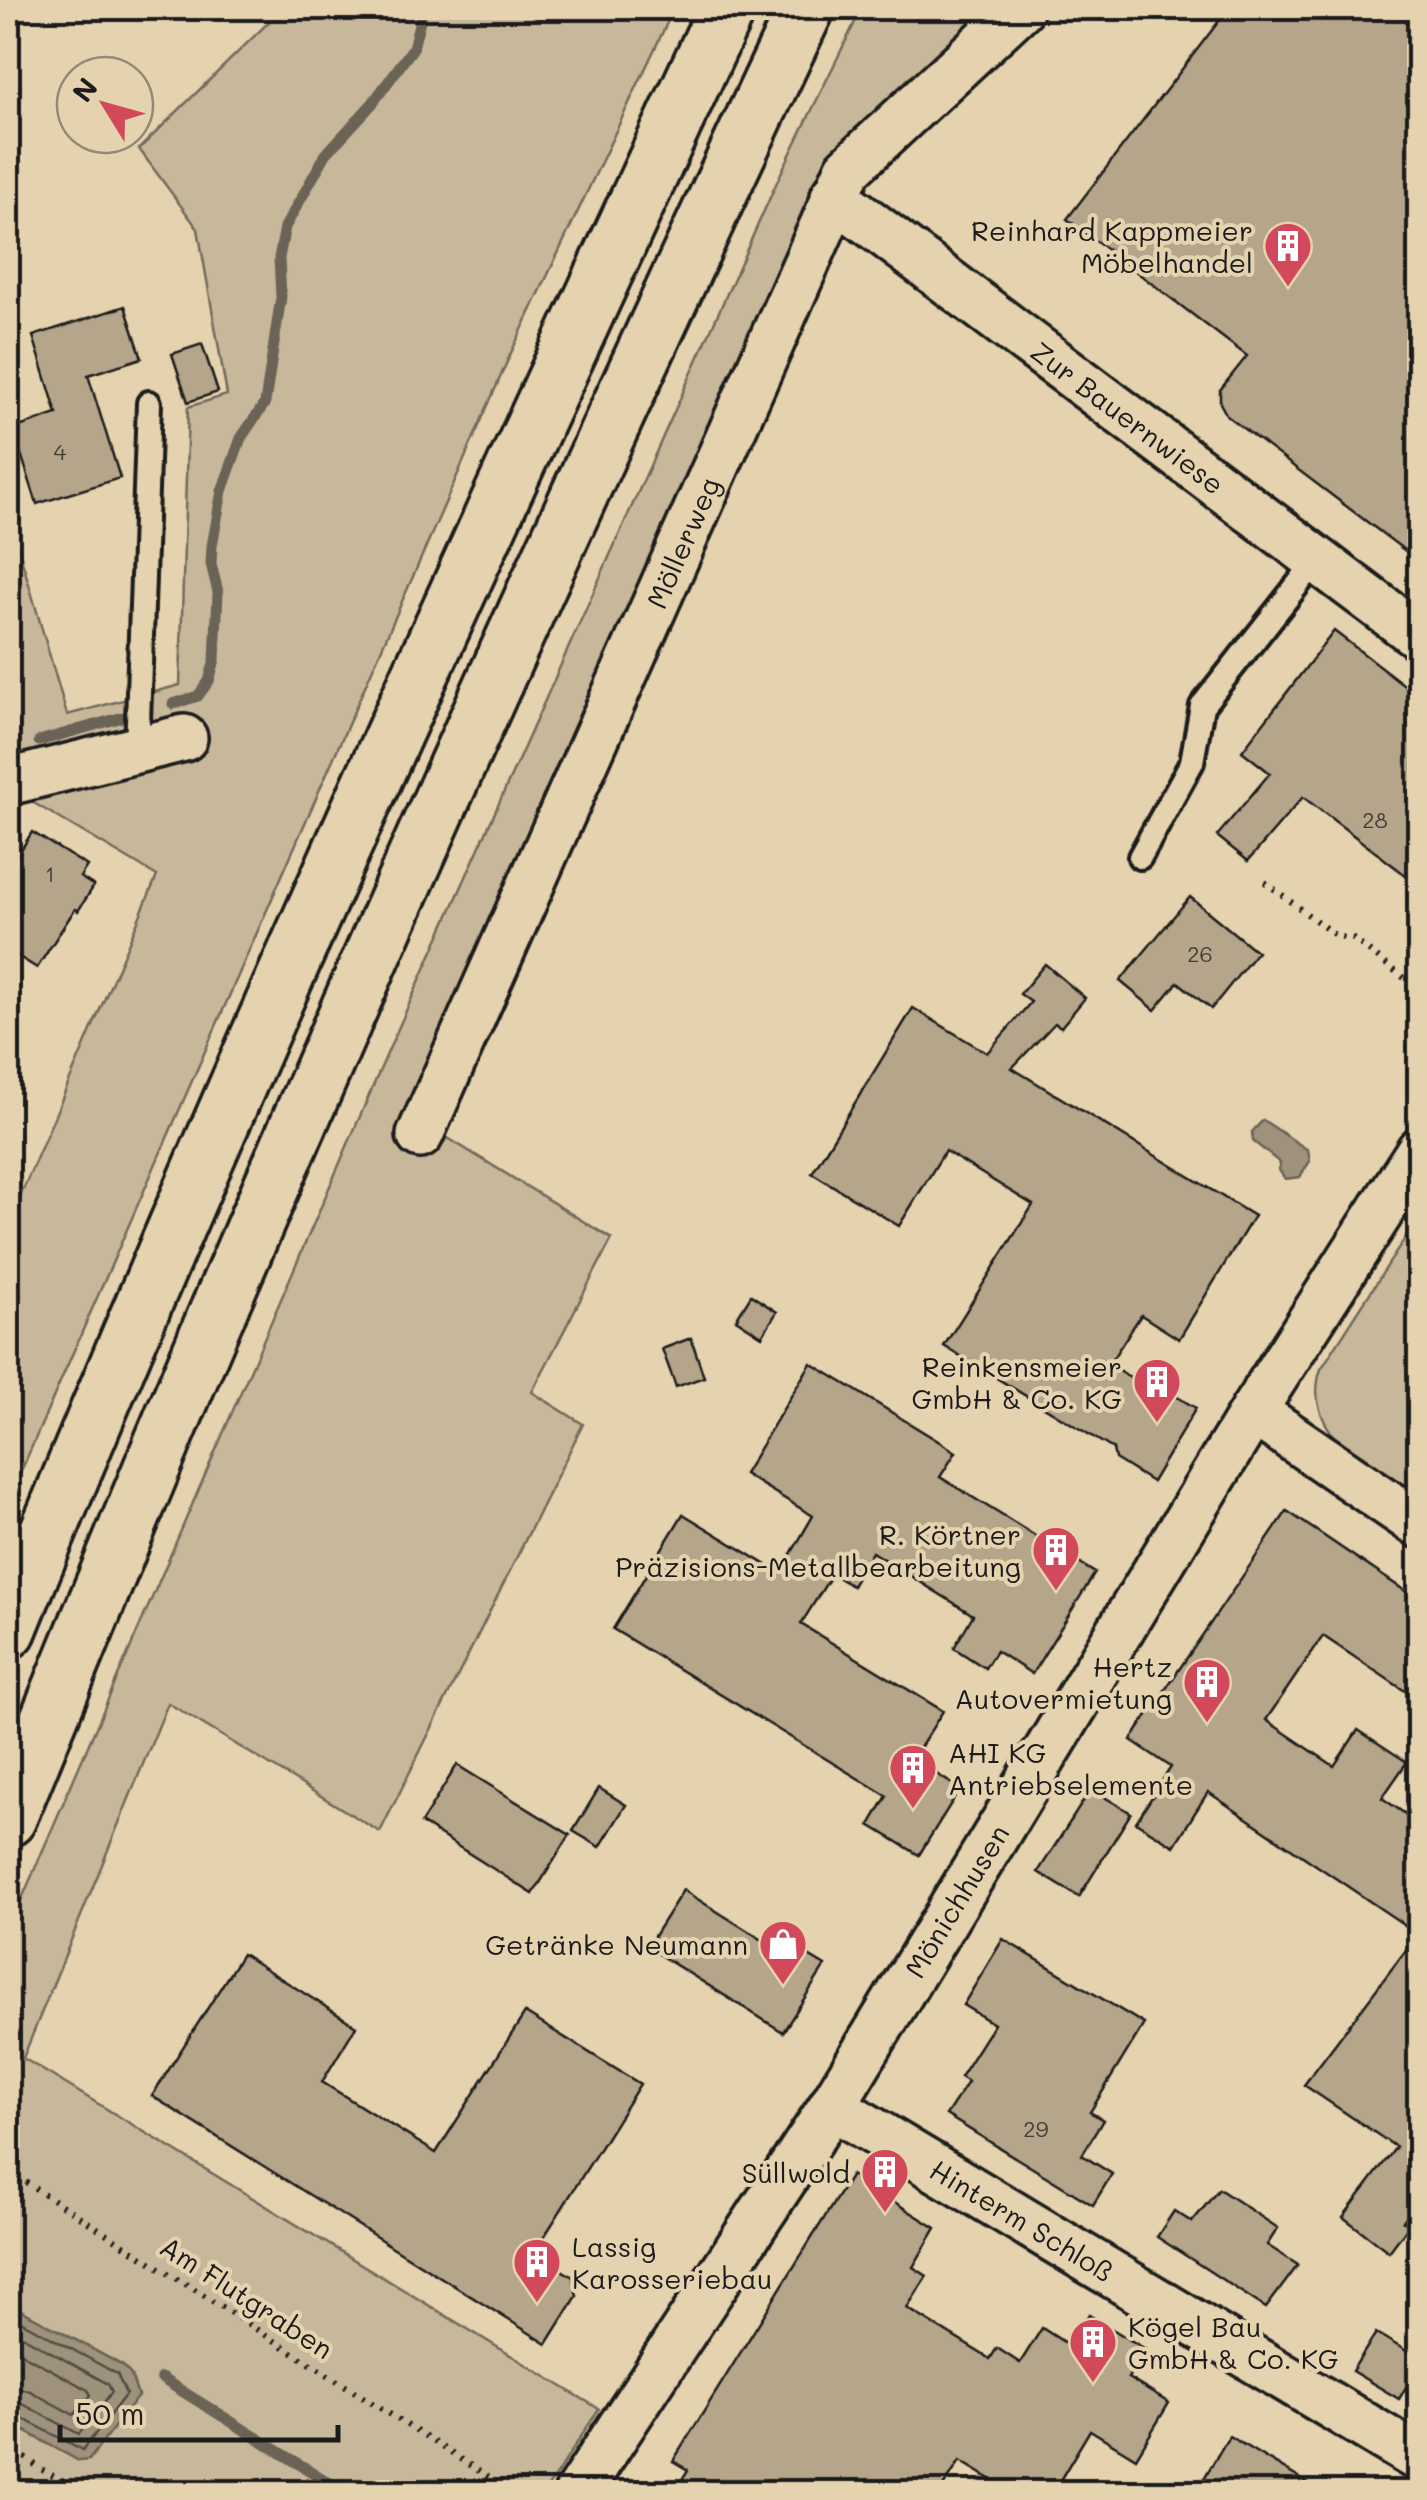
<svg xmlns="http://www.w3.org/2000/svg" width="1427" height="2500" font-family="Mali,sans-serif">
<rect width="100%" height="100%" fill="#e5d3b0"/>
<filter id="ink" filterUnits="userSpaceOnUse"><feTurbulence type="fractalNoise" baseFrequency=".01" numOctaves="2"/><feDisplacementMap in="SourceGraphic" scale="20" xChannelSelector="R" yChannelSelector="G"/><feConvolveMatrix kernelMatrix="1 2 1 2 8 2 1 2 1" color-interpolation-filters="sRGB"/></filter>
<g filter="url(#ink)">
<!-- green -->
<g fill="#c8b89b" stroke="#726a5c" stroke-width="2.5">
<polygon points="283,8 674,8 510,355 8,1501 8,1225 157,876 27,799 8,804 8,731 19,727 8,696 8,512 67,715 180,685 188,407 227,395 198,229 139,149"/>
<polygon points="862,8 1039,8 892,140 831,254 443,1135 612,1239 532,1392 583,1424 380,1832 168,1703 23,2058 599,2409 545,2492 27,2492 8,2480 8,2422 79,2461 138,2396 123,2366 8,2303 8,1931 393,1040 781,173"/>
<path d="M1411,1229L1420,1235L1419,1505C1375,1475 1299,1432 1321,1369Z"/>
</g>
<!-- water -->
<g fill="#9e927c" stroke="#6a6356" stroke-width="2.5">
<polygon points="1263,1120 1308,1150 1310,1161 1300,1177 1285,1179 1279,1170 1280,1163 1253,1141 1252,1132"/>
<polygon points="8,2303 123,2366 131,2375 138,2396 89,2460 79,2461 8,2421"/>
</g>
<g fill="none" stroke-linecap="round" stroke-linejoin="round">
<!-- shore -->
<g stroke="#504b42" stroke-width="2.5">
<polyline points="8,2314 117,2374 126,2394 83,2450 16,2415 8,2414"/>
<polyline points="8,2328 108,2384 112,2392 79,2434 21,2403 8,2401"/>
<polyline points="8,2346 88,2390 91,2395 74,2415 28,2390 8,2386"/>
</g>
<!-- stream -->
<g stroke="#6a6356" stroke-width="11">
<polyline points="173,704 198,696 209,681 215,660 218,592 211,564 212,546 222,491 241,438 265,403 281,297 279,258 285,227 326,154 372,104 413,48 423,8"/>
<polyline points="39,741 123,717"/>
<polyline points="161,2378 344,2492"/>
</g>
</g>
<!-- building -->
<g fill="#b4a58b" stroke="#1c1c1c" stroke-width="2.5">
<polygon points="1229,8 1420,8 1420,562 1227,416 1220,403 1220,390 1247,356 1067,219"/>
<polygon points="125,306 142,358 88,375 120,478 37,504 13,429 57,414 33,336"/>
<polygon points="202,344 218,392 188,402 172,354"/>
<polygon points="1334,631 1420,697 1420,886 1303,797 1248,861 1217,836 1270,773 1242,751"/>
<polygon points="32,832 87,866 80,877 94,886 78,911 75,909 37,968 8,950 8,871"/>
<polygon points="1190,897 1257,952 1211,1009 1178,982 1155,1010 1120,981"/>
<polygon points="1045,964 1085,998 1061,1027 1055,1023 1012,1068 1254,1216 1179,1339 1141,1315 1109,1364 1161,1397 1165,1390 1196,1408 1152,1482 1115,1459 1113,1449 944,1346 1033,1205 945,1151 899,1226 812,1173 913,1008 987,1053 1031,1002 1020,994"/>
<polygon points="751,1295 777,1312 762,1336 736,1319"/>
<polygon points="691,1338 704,1377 676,1387 662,1349"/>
<polygon points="811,1363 956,1452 940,1477 1095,1573 1032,1674 996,1651 985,1668 954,1648 973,1615 872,1552 852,1586 832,1574 801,1624 943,1711 913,1759 960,1789 919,1855 870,1825 887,1796 613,1629 683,1514 780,1573 813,1516 744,1474"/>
<polygon points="1287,1511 1420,1601 1420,1701 1323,1636 1266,1720 1334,1766 1358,1730 1407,1762 1382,1798 1420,1824 1420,2199 1403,2221 1409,2225 1389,2252 1343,2217 1396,2147 1304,2085 1418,1934 1208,1792 1174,1846 1136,1822 1171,1767 1131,1740"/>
<polygon points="457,1765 570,1835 533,1894 421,1823"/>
<polygon points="599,1788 626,1805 600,1847 573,1831"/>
<polygon points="1091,1789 1131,1813 1079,1897 1038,1872"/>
<polygon points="683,1890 777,1949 782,1940 825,1966 783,2032 647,1947"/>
<polygon points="1003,1939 1144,2024 1090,2112 1103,2120 1082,2155 1112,2174 1093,2205 946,2115 968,2082 960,2077 994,2024 963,2005"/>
<polygon points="242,1954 356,2026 322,2082 436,2153 525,2013 640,2084 534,2253 573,2277 577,2296 547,2344 152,2096"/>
<polygon points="851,2175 936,2228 913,2267 927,2276 907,2308 990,2359 997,2348 1020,2363 1042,2328 1070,2346 1089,2315 1145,2349 1128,2378 1169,2403 1136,2458 1090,2430 1053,2492 1012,2492 960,2461 940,2492 674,2492 688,2470 673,2461"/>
<polygon points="1219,2189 1278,2228 1267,2245 1298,2265 1266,2308 1157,2237 1174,2211 1192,2222"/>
<polygon points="1376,2333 1420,2359 1420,2364 1399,2399 1352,2371"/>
<polygon points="1229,2436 1322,2492 1196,2492"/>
</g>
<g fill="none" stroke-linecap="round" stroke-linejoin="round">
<!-- lane casing -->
<g stroke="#1c1c1c" stroke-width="30">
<g id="lane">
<polyline points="137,751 149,403"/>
<polyline points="1140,857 1192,762 1202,706 1317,560"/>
</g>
</g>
<!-- street casing -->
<g stroke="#1c1c1c" stroke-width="52">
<g id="street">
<path id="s1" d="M834,196L1420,637"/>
<polyline points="8,782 184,738"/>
<path id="s2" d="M420,1135L848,169L1021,8"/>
<polyline points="1253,1411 1420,1525"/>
<path id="s3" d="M832,2106L1420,2459"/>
<path id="s4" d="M578,2492L832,2106L1253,1411L1420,1150"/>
</g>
</g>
<!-- highway casing -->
<g stroke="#1c1c1c" stroke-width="62">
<g id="highway">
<path d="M8,1630C230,1082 478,544 727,8"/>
<path d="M8,1818C80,1644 150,1468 225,1295C410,862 605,433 806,8"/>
</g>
</g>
<!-- path -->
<g stroke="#1c1c1c" stroke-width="6" stroke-dasharray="2.5 8" stroke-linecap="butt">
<polyline points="8,715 17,742"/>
<polyline points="1265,882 1336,936 1353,939 1420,990"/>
<polyline points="8,2171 512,2492"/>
<polyline points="8,2445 41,2469 84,2492"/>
</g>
<!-- lane -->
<use href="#lane" stroke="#e5d3b0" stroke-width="22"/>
<!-- street -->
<use href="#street" stroke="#e5d3b0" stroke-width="45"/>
<!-- highway -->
<use href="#highway" stroke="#e5d3b0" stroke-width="55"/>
</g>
</g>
<!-- icons -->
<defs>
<g id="building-pin" transform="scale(2.5)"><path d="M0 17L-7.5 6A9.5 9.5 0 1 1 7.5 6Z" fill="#d1495b" stroke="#e5d3b0"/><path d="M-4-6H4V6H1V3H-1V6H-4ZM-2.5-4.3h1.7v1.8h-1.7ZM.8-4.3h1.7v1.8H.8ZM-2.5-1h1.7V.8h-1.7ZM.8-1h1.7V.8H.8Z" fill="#fff"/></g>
<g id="shop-pin" transform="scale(2.5)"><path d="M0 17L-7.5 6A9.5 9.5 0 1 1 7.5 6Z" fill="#d1495b" stroke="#e5d3b0"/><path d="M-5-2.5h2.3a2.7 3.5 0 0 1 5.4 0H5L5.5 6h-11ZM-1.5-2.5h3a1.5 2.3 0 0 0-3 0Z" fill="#fff"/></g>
</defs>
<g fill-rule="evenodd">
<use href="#building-pin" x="1288" y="246"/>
<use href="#building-pin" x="1157" y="1382"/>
<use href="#building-pin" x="1056" y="1550"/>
<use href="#building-pin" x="1207" y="1682"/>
<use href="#building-pin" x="913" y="1768"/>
<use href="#shop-pin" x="783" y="1944"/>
<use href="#building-pin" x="885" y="2172"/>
<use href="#building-pin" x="537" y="2262"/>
<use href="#building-pin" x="1093" y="2342"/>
</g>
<g text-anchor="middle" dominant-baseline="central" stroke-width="8" stroke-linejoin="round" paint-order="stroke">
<!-- number labels -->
<g font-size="22" fill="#423e38">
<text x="60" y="451">4</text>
<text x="1375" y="819">28</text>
<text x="50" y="873">1</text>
<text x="1200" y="953">26</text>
<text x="1036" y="2128">29</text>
</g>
<!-- poi labels -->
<g font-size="28" fill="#1c1c1c" stroke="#e5d3b0" text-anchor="end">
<text x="1253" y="230">Reinhard Kappmeier<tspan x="1253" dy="32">Möbelhandel</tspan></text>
<text x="1122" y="1366">Reinkensmeier<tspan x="1122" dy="32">GmbH &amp; Co. KG</tspan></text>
<text x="1021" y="1534">R. Körtner<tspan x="1021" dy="32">Präzisions-Metallbearbeitung</tspan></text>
<text x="1172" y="1666">Hertz<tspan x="1172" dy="32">Autovermietung</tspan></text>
<text x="948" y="1752" text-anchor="start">AHI KG<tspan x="948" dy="32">Antriebselemente</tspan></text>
<text x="748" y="1944">Getränke Neumann</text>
<text x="850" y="2172">Süllwold</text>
<text x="572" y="2246" text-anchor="start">Lassig<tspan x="572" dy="32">Karosseriebau</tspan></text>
<text x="1128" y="2326" text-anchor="start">Kögel Bau<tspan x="1128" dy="32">GmbH &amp; Co. KG</tspan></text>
</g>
<!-- street labels -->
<g font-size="28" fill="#1c1c1c" stroke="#e5d3b0">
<text stroke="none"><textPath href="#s1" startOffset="368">Zur Bauernwiese</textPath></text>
<text stroke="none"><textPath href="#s2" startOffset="648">Möllerweg</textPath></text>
<text stroke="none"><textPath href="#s4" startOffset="702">Mönichhusen</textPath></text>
<text stroke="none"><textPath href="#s3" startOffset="222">Hinterm Schloß</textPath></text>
<text transform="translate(247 2297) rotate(33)">Am Flutgraben</text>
</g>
</g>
<!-- margin -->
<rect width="1427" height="2500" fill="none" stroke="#e5d3b0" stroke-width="40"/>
<rect x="20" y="20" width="1387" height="2460" fill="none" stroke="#1c1c1c" stroke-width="4" filter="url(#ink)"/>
<!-- north arrow -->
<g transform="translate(105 105) rotate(307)"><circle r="48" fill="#e5d3b0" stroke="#958a75" stroke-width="2.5"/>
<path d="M0-8L18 38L0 25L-18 38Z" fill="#d1495b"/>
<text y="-15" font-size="28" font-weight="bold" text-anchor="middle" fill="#1c1c1c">N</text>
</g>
<!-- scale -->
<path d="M60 2425v15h278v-15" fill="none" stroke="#1c1c1c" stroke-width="5"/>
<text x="75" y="2425" font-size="30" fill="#1c1c1c" stroke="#e5d3b0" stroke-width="8" paint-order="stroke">50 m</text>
</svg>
